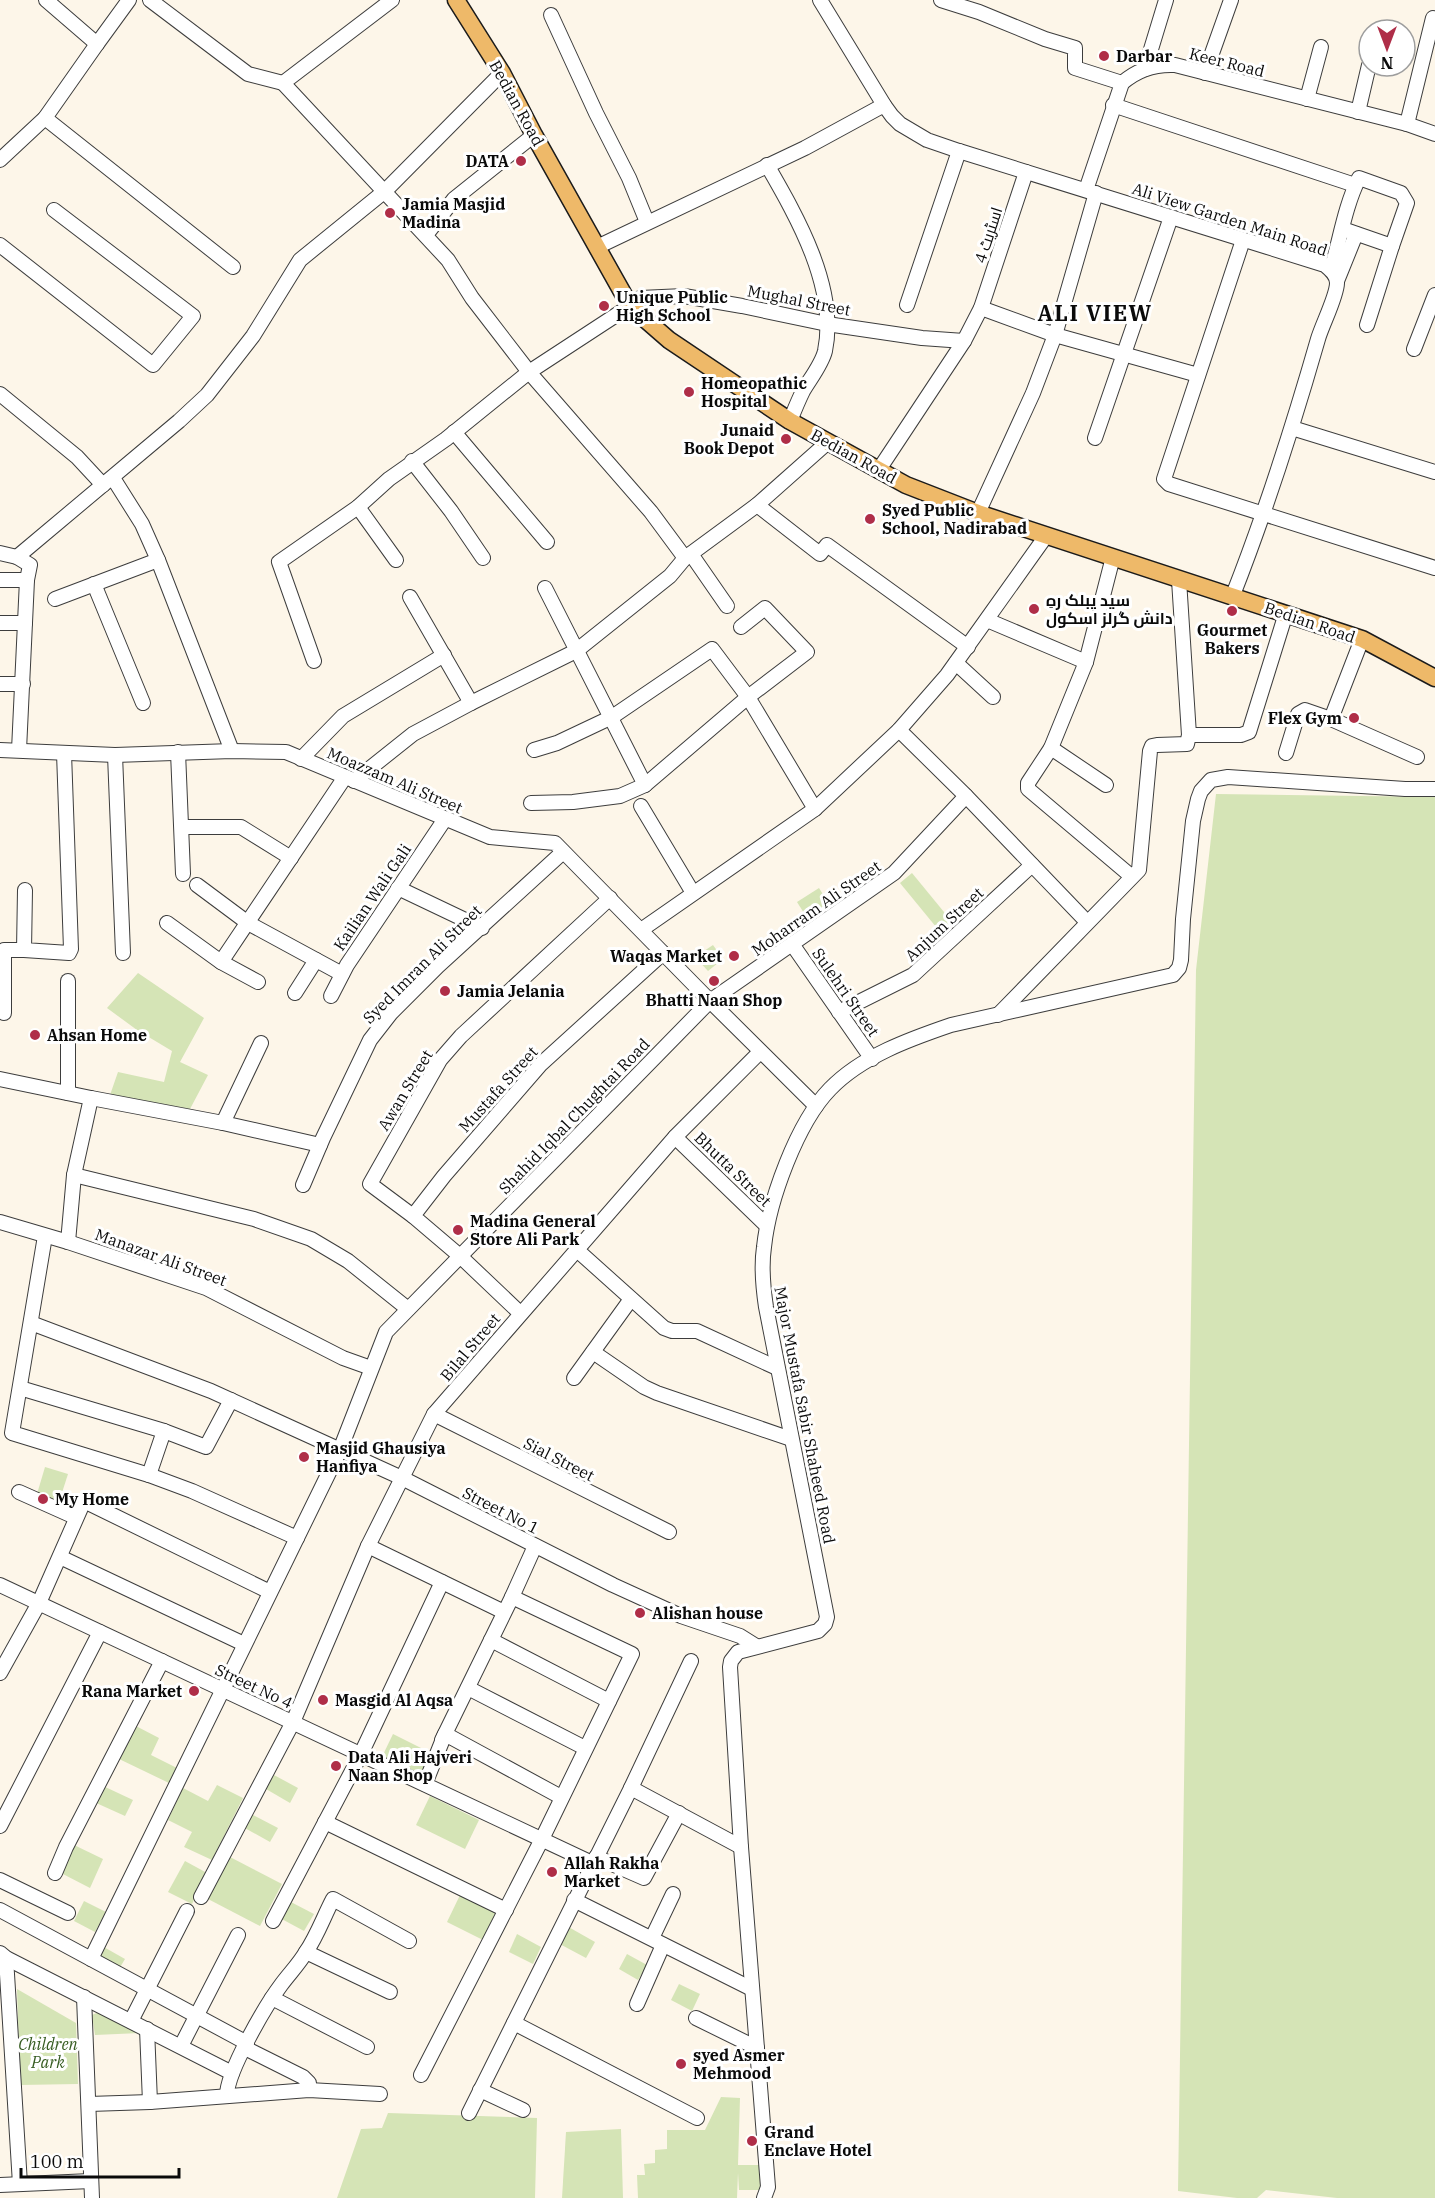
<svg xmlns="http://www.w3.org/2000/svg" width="1435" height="2198" font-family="'IBM Plex Serif',Cairo,serif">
<rect width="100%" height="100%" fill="#fdf6e9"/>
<!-- grass -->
<g fill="#d5e4b6">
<polygon points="1216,794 1435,797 1435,2198 1337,2198 1266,2190 1257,2198 1237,2198 1178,2191 1196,970"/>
<polygon points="912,873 953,923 941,933 900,883"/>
<polygon points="819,888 831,907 809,921 797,902"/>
<polygon points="713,945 723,959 708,971 695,957"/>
<polygon points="138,973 204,1018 180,1062 208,1075 190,1109 110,1095 118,1072 164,1082 172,1051 137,1030 107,1008"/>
<polygon points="45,1467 68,1474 59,1502 37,1494"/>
<polygon points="134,1725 159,1738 151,1755 177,1768 169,1783 117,1758"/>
<polygon points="393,1734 435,1755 425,1784 379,1763"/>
<polygon points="274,1775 298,1788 290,1803 266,1789"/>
<polygon points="101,1785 133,1800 125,1816 94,1802"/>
<polygon points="217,1785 243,1798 212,1860 184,1847 192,1832 168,1820 183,1788 208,1801"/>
<polygon points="430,1796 479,1820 465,1849 416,1825"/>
<polygon points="251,1814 278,1828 270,1842 243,1827"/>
<polygon points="72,1844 103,1859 90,1888 59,1872"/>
<polygon points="230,1857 282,1884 260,1926 208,1899"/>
<polygon points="185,1861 207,1873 192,1904 168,1892"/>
<polygon points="461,1893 498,1911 483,1940 447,1922"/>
<polygon points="287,1900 314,1914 304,1931 278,1917"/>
<polygon points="84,1901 106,1912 95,1932 74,1921"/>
<polygon points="565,1925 595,1942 586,1958 556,1942"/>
<polygon points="517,1934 541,1947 533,1964 509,1952"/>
<polygon points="102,1946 125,1959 119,1969 96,1957"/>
<polygon points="627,1954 647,1965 638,1980 619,1969"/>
<polygon points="679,1984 700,1994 692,2011 671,2000"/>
<polygon points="17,1989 76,2023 78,2084 20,2085"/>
<polygon points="99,2012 140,2033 95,2035 92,2015"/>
<polygon points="721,2097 740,2098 738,2165 760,2165 760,2190 739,2190 738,2173 737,2198 638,2198 637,2175 645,2175 644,2164 655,2163 655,2150 667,2149 667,2130 705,2130"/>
<polygon points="388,2113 537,2118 535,2198 337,2198 361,2129 382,2128"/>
<polygon points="621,2129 623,2198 562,2198 566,2132"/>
</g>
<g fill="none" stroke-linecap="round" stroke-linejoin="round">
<!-- minor casing -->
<g stroke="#3d3d3d" stroke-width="16">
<g id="minor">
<polyline points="46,0 97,44 129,0"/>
<polyline points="150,0 248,74 283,83"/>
<polyline points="392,0 283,83 448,260 472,298 529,372 651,512 685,558"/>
<path d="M820,0L884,105L892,116L900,124L927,140L959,151L1325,265C1331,270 1337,275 1337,283C1337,296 1322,325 1318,339C1293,426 1266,511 1233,595"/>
<polyline points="941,0 979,12 1045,39 1075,48 1075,68 1122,83"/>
<polyline points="551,15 596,113 629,178 647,222"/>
<polyline points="1145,69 1166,0"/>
<polyline points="1205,73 1231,0"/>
<polyline points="1307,99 1321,47"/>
<polyline points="1113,105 1355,185"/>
<polyline points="1358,112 1369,65"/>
<polyline points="45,118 233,267"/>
<polyline points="1407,124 1433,18"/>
<polyline points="0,160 45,118 97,44"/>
<path d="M767,165C797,217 838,288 825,351C822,364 810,379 803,391C798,401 794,411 790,421"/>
<path d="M1086,190L1122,83C1138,69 1155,64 1175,65L1407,124L1435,134"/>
<polyline points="426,235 454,199 534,135"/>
<polyline points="1243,240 1164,479 1169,484 1435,568"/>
<polyline points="0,245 153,365 193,316 54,210"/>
<polyline points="597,247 805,148 884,105"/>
<path d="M1331,270C1340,240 1345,206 1359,178L1401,193L1407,203L1392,246L1343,229"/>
<polyline points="1337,281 1356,234"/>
<polyline points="907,305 959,151"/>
<polyline points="981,308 1055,335 1198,375"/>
<polyline points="1367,325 1392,246"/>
<polyline points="1414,349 1435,295"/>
<polyline points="0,394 77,457 103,485"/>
<polyline points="1292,428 1435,472"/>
<polyline points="454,432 547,542"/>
<polyline points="1095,438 1171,217"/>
<polyline points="412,461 451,511 483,558"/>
<polyline points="878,471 964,341 981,308 1026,172"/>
<polyline points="113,478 142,524 158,560 232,751"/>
<polyline points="757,505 820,554 827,545 968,647"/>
<polyline points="358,507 396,560"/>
<polyline points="978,513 1033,393 1055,335 1096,193"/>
<polyline points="0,553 17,557 30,565 27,580 0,580"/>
<polyline points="691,554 727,606"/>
<polyline points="17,557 179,421 207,395 253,336 300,260 385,191 502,73"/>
<polyline points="1113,557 1086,662 1051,748 1028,783 1028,789 1131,876"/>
<polyline points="94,584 143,703"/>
<polyline points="545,588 645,785"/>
<polyline points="410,597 471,703"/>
<polyline points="55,599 158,560"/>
<polyline points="987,620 1086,662"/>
<polyline points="0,623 25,623"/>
<polyline points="314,661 279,562 358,507 389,479 446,439 529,372 630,306 640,298 684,296 742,306 827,324 922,338 964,341"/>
<polyline points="956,663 993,697"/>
<polyline points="0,684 23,684"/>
<polyline points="1331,719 1362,639"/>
<polyline points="899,730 966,796 1087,922"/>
<polyline points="1189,735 1241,735 1249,732 1286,613"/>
<polyline points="1051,748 1106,785"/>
<polyline points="0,750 115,755 232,751 286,752 490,837 555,843 710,1001 894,873 966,796"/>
<polyline points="19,750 27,580"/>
<polyline points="534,750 557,743 612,717 712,649 748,697 815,809"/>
<polyline points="178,752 183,874"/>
<polyline points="1286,753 1298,714 1305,710 1331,719 1417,757"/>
<polyline points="115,755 123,953"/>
<polyline points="301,759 343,716 444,655"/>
<polyline points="354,781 413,734 471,703 576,651 670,576 685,558 757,505 828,442"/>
<polyline points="531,803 573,802 620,796 645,785 748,697 807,652 765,608 741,627"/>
<polyline points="641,806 693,893"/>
<polyline points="182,827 241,827 291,858"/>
<polyline points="197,885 248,923 342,974"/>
<polyline points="398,888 482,928"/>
<polyline points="25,890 24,950 69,953 71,949 64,753"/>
<polyline points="167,923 221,962 345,777"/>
<polyline points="641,930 815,809 899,730 947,675 1046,536"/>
<polyline points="792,944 872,1059"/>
<polyline points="221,962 258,982"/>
<polyline points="295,993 316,960"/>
<polyline points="331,996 347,965 445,819"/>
<polyline points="839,1012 913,975 1032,865"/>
<polyline points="4,1013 4,950 24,950"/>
<polyline points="998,1015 1139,870 1150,751 1152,746 1157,745 1187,744 1189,735 1179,580"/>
<polyline points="0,1079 91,1098 74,1175 68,1242"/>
<polyline points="68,1093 68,981"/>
<polyline points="91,1098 223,1123 320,1145"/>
<polyline points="223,1123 261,1043"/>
<polyline points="675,1137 767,1226"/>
<polyline points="74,1175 254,1219 311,1239 348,1261 408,1309"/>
<polyline points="303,1185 323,1138 370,1040 391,1013 438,966 563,852"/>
<polyline points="413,1216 370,1184 440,1060 461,1036 610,898"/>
<polyline points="0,1222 68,1242 206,1288 343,1358 371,1368"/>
<polyline points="45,1236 12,1433 149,1475 192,1491 297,1538"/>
<polyline points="577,1250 664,1328 672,1331 697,1331 777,1368"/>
<polyline points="520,1313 460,1256 413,1216 444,1176 541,1064 663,953"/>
<polyline points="31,1323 211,1391 402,1478 613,1585 681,1616 740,1636 756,1646"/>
<polyline points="593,1352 644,1387 657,1393 791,1439"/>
<polyline points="574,1378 631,1299"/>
<polyline points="20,1388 164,1431 206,1447 231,1400"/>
<polyline points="434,1414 669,1532"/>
<polyline points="149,1475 164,1431"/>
<polyline points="19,1492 75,1517"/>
<polyline points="368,1546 504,1612"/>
<polyline points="60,1557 244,1644"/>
<polyline points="0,1585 592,1863"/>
<polyline points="491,1640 609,1701"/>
<polyline points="0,1673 39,1603 84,1501 270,1592"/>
<polyline points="468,1688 585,1748"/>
<polyline points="442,1740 512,1597"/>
<polyline points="425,1784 445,1734 561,1797"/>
<polyline points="631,1788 691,1661"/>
<polyline points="325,1822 506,1910"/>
<polyline points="0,1826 100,1632"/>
<polyline points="596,1857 644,1878 679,1813"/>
<polyline points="55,1873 66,1847 162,1661"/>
<polyline points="0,1880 68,1913"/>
<polyline points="201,1897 293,1722 368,1546 434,1414 675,1137 760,1052"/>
<polyline points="574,1900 752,1989"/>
<polyline points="0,1910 247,2043"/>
<polyline points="273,1921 361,1754 442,1582"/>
<polyline points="652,1938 673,1894"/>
<polyline points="306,1952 390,1992"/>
<polyline points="0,1953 6,1958 232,2073"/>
<polyline points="6,1958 20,2184"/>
<polyline points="91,1959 340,1450 386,1332 710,1001 816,1106"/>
<polyline points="84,1997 92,2198"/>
<polyline points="272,1998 367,2047"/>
<polyline points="637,2004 663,1945"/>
<polyline points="696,2018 757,2048"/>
<polyline points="131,2021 187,1911"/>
<polyline points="514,2023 697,2118"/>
<polyline points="147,2029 150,2102"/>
<polyline points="181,2046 238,1935"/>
<polyline points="245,2048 303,2077 309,2083 309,2090"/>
<polyline points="421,2075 542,1839 632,1654 512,1597 535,1546"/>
<polyline points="480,2090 523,2110"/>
<path d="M227,2096C226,2073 266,2005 281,1985C289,1974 299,1964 306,1952C317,1936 324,1916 333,1899L409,1941"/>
<polyline points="89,2104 150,2102 309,2090 380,2094"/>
<polyline points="469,2113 631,1788 741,1847"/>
<polyline points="0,2185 91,2181"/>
<path d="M764,2198L768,2187L741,1847L730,1667L731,1661L738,1652L818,1631L825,1624L827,1617L766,1307C763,1287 761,1267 764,1247C769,1200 797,1123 830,1089C862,1056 910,1039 951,1025L1173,975L1179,968L1181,960L1183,919L1193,821L1198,799L1201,791L1211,780L1228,777L1405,789H1435"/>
</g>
</g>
<!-- major casing -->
<g stroke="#1b1b1b" stroke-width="19">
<polyline id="major" points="456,0 502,73 534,135 630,306 669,340 790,421 906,485 978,513 1362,639 1435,678"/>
</g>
<!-- minor -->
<use href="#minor" stroke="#fff" stroke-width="14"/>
<!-- major -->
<use href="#major" stroke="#eeb969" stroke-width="16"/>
</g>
<!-- markers -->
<g fill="#af2e48" stroke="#fff" stroke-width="2">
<circle cx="1104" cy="56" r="6"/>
<circle cx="521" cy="161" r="6"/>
<circle cx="390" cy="213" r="6"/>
<circle cx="604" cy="306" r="6"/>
<circle cx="689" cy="392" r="6"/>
<circle cx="786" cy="439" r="6"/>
<circle cx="870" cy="519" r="6"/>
<circle cx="1034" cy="609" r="6"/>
<circle cx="1232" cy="611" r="6"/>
<circle cx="1354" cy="718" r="6"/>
<circle cx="734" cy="956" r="6"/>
<circle cx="714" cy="981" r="6"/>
<circle cx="445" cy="991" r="6"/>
<circle cx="35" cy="1035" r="6"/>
<circle cx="458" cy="1230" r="6"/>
<circle cx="304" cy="1457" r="6"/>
<circle cx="43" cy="1499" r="6"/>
<circle cx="640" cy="1613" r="6"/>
<circle cx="194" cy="1691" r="6"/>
<circle cx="323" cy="1700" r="6"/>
<circle cx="336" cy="1766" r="6"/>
<circle cx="552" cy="1872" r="6"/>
<circle cx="681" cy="2064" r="6"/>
<circle cx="752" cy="2141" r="6"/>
</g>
<g text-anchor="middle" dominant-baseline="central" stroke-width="6" stroke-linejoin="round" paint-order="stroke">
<!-- poi labels -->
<g font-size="16" font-weight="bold" fill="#0a0a0a" stroke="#fff" text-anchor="start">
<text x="1116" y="56">Darbar</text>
<text x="509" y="161" text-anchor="end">DATA</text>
<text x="402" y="204">Jamia Masjid<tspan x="402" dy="18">Madina</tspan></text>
<text x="616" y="297">Unique Public<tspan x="616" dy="18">High School</tspan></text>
<text x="701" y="383">Homeopathic<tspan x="701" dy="18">Hospital</tspan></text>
<text x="774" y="430" text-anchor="end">Junaid<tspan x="774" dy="18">Book Depot</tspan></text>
<text x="882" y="510">Syed Public<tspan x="882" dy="18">School, Nadirabad</tspan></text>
<text x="1046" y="600">سید پبلک رہِ<tspan x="1046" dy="18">دانش گرلز اسکول</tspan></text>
<text x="1232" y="630" text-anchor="middle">Gourmet<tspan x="1232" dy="18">Bakers</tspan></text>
<text x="1342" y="718" text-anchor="end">Flex Gym</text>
<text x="722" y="956" text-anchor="end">Waqas Market</text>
<text x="457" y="991">Jamia Jelania</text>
<text x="714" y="1000" text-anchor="middle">Bhatti Naan Shop</text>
<text x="47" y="1035">Ahsan Home</text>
<text x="470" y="1221">Madina General<tspan x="470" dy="18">Store Ali Park</tspan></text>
<text x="316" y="1448">Masjid Ghausiya<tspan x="316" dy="18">Hanfiya</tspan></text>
<text x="55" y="1499">My Home</text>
<text x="652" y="1613">Alishan house</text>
<text x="182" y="1691" text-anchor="end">Rana Market</text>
<text x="335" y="1700">Masgid Al Aqsa</text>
<text x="348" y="1757">Data Ali Hajveri<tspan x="348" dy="18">Naan Shop</tspan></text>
<text x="564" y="1863">Allah Rakha<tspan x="564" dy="18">Market</tspan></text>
<text x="693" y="2055">syed Asmer<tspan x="693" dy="18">Mehmood</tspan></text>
<text x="764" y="2132">Grand<tspan x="764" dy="18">Enclave Hotel</tspan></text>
</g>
<!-- street labels -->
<g font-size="16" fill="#0a0a0a" stroke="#fff">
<text transform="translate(1227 62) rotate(14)">Keer Road</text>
<text transform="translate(517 103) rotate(61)">Bedian Road</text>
<text transform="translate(1230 219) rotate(18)">Ali View Garden Main Road</text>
<text transform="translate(988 235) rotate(-72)">اسٹریٹ 4</text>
<text transform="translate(799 300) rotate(11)">Mughal Street</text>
<text transform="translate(854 456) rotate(29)">Bedian Road</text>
<text transform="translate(1310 622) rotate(19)">Bedian Road</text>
<text transform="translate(395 780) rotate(23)">Moazzam Ali Street</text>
<text transform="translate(372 897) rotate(-56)">Kailian Wali Gali</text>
<text transform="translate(816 908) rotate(-35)">Moharram Ali Street</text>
<text transform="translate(944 924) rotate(-43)">Anjum Street</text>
<text transform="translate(422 964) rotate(-45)">Syed Imran Ali Street</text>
<text transform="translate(846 992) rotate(55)">Sulehri Street</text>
<text transform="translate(498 1089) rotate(-48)">Mustafa Street</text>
<text transform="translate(405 1090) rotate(-59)">Awan Street</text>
<text transform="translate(574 1116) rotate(-46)">Shahid Iqbal Chughtai Road</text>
<text transform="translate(733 1169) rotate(44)">Bhutta Street</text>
<text transform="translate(161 1257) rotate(20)">Manazar Ali Street</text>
<text transform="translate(470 1347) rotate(-50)">Bilal Street</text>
<text transform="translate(805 1415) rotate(79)">Major Mustafa Sabir Shaheed Road</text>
<text transform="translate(559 1459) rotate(27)">Sial Street</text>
<text transform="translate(501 1510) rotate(27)">Street No 1</text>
<text transform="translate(254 1686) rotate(25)">Street No 4</text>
</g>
<!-- park labels -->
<g font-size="16" font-style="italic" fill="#365c21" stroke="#fff">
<text x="48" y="2044">Children<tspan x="48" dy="18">Park</tspan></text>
</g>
<!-- district labels -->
<g font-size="22" font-weight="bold" letter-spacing="1.5" fill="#0a0a0a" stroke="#fff">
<text x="1095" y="312">ALI VIEW</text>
</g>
</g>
<!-- north arrow -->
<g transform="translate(1387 48) rotate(180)"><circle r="28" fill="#ffffff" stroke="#9d9d9d" stroke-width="1.5"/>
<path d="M0-4.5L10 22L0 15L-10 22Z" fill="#af2e48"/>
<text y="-9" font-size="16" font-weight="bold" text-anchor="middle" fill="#0a0a0a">N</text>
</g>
<!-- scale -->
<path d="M21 2168v9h158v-9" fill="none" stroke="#0a0a0a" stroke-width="3"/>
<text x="30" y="2168" font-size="18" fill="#0a0a0a" stroke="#ffffff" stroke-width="4.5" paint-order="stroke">100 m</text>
</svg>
